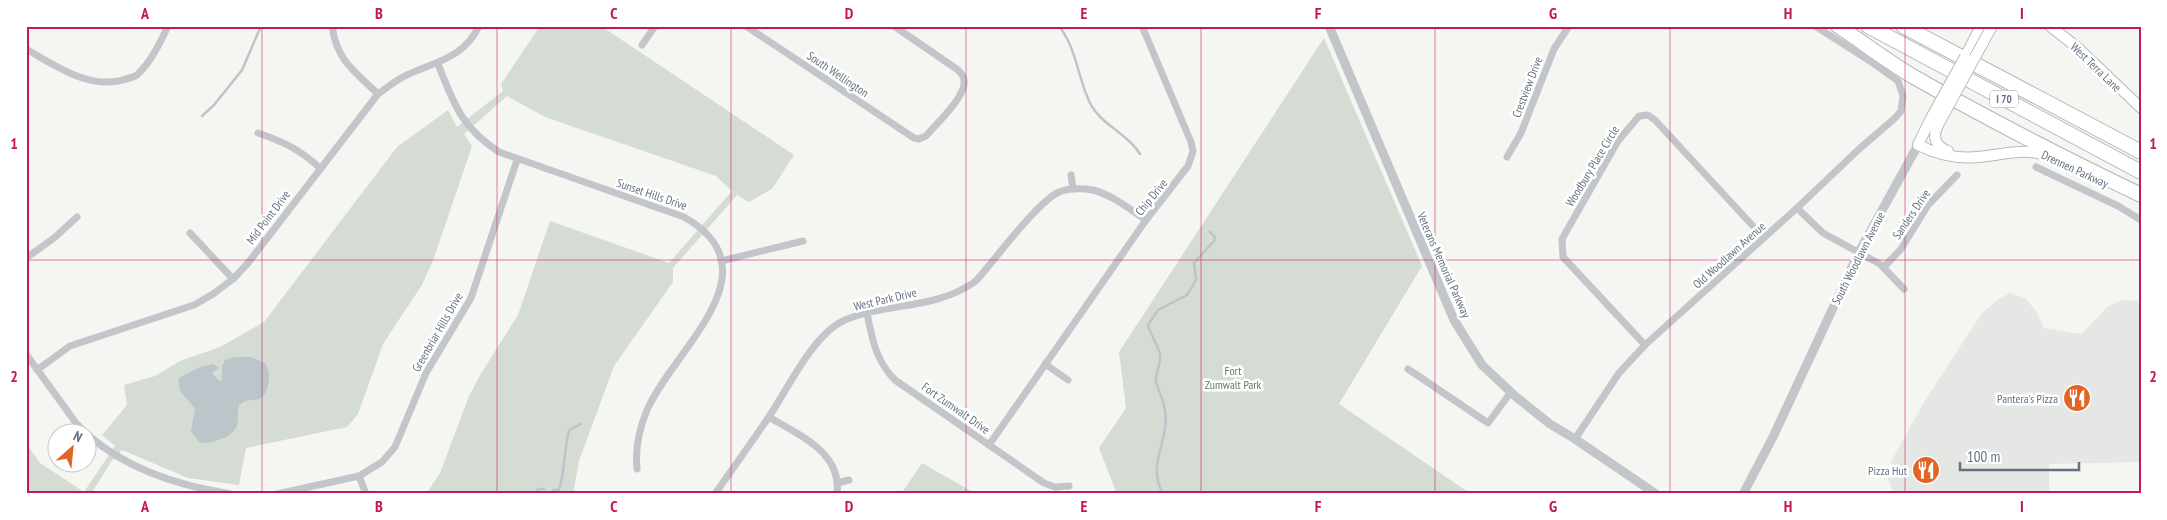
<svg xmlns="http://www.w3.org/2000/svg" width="2167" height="520" font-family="'PT Sans Narrow',sans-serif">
<rect width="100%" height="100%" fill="#f5f5f1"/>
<!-- built -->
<polygon fill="#e5e7e5" points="2010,293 2025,298 2036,311 2044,328 2082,334 2107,307 2122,300 2141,301 2141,462 2049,464 2049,494 1894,494 1888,479 1892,460 1924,402 1982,313 1999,299"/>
<!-- green -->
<g fill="#d5dcd3">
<polygon points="540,26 601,26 794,155 772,189 749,202 737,195 673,268 673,282 614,366 579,461 573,494 426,494 440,473 469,396 482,372 518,315 550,221 669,263 732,191 716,176 545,117 507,96 464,134 472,146 434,258 422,285 383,344 358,414 347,427 246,448 239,485 188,478 122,450 111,462 91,494 26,494 26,443 40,463 84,492 115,446 102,435 127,405 124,385 155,376 180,361 220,347 264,322 397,147 448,110 457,127 503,91 501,84"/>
<polygon points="1324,38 1422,266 1339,404 1471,494 1117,494 1099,448 1126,408 1119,352"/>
<polygon points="922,463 971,491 969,494 901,494"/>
</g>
<!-- water -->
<path fill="#bbc5ca" d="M235,357H251L265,363C272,373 270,391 260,399L245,401L239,405C237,411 239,418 237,425C234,437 210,445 199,442L191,431L195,409C188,398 176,393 179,378L200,367L213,364L219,368L212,373L218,380L222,381V367L225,360Z"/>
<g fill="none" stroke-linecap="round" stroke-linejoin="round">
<!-- stream -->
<g stroke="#bbc5ca" stroke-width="2.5">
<path d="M1059,26C1078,51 1077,78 1091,105C1102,125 1128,134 1140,154"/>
<polyline points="202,116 214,105 242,70 261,26"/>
<path d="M553,490H559C565,471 564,450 569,430L581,424"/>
<polyline points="536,494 538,489 544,489"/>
<path d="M1163,494C1146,463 1170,441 1165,411C1164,400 1158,391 1156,381C1155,372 1162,363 1160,354C1157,344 1151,335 1148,325L1158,310L1187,295L1196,280L1194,263L1214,241L1215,237L1210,232"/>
</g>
<!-- secondary casing -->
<g stroke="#b4b9be" stroke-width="12">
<g id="secondary">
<polyline points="2050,26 2078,48 2141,108"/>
<polyline points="1965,57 1981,26"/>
<path d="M1930,120L1918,145C1936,154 1958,159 1978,157C2003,155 2025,147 2050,156"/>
<path d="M1938,125C1932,137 1935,146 1948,151"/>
</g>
</g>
<!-- motorway casing -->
<g stroke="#b3b6b9" stroke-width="16">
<g id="motorway">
<path d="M1838,26C1864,43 1888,62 1914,77C1988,119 2064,158 2141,195"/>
<polyline points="1868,26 2141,172"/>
<polyline points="1903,26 2141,152"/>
</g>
</g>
<!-- minor -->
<g stroke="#c2c5c9" stroke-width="7">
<path d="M332,26C337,61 354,71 378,94"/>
<path d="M746,26L914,138L919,139L926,136C936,124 967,96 964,80C964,77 961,73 958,70L894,26"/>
<polyline points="642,45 655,26"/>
<path d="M26,49C56,66 91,91 126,79C130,78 134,77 137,75C151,62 160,43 168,26"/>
<path d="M438,64C454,104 461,127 499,152L684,217C779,271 672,351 647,410C639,429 635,449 637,469"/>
<path d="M258,133C284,142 299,149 320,168"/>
<polyline points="1507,157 1521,133 1554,49 1569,26"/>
<polyline points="2036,167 2118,206 2141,220"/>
<polyline points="1071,175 1073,189"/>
<polyline points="1797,208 1823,233 1880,264 1904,289"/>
<polyline points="190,233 233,279"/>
<polyline points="26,258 54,238 77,217"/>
<polyline points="721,261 803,241"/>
<polyline points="1884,267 1901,249 1928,205 1957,175"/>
<path d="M867,313C872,339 876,361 895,380L1044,483L1055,487L1069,486"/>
<polyline points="1645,345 1563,257 1562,239 1618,141 1639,116 1648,115 1655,120 1764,238"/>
<polyline points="26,354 76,423 85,432"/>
<polyline points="1045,364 1068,380"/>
<polyline points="1408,369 1488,423 1511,392"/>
<path d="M37,370L70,346L194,305L213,294L233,279L248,263L378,94C387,88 397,79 407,75C435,62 464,58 479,26"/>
<path d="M769,417C799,435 842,452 837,494"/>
<path d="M88,435C128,470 179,486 231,494"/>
<polyline points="1575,439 1619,373 1645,345 1797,208 1858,150 1894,119 1901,111 1903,96 1898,81 1870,61 1815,26"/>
<polyline points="989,445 1146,220 1188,166 1193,151 1191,142 1142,26"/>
<polyline points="359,476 366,494"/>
<polyline points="837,483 849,480"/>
<polyline points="277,494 359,476 382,462 395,447 426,373 471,298 517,160"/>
<path d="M715,494C733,468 752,442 770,415C789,387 813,334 845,320C888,302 936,310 976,281C994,261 1037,202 1059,192C1069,188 1083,188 1093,190C1112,195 1130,209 1146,220"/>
</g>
<!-- tertiary -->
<g stroke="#c2c5c9" stroke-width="9">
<polyline points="1329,26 1454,320 1482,365 1515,396 1550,424 1575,439 1656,494"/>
<polyline points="1743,494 1773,437 1859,252 1918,145"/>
</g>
<!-- secondary -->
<use href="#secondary" stroke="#fff" stroke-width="10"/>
<!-- motorway -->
<use href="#motorway" stroke="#fff" stroke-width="14"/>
<!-- secondary-bridge casing -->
<g stroke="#b4b9be" stroke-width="12" stroke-linecap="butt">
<g id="secondary-bridge">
<polyline points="1930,120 1965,57"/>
<polyline points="1938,125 1992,26"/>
</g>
</g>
<!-- secondary-bridge -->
<use href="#secondary-bridge" stroke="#fff" stroke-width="10"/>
</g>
<!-- grid -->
<path fill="none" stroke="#c2185b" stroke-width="1" stroke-opacity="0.55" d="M262,26V494M497,26V494M731,26V494M966,26V494M1201,26V494M1435,26V494M1670,26V494M1905,26V494M26,260H2141"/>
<!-- icons -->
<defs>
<g id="restaurant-disc" transform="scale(1.4375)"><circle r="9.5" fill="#e16525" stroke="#fff"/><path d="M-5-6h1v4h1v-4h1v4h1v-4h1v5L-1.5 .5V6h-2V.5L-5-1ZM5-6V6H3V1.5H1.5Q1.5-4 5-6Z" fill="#fff"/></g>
</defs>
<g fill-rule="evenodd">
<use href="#restaurant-disc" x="2077" y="398"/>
<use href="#restaurant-disc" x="1926" y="470"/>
</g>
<g text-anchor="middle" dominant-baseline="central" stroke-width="5" stroke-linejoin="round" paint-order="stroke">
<!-- shield labels -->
<rect fill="#fff" stroke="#929ca8" stroke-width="1" x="1990" y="90.5" width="28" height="17" rx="4"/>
<g font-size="11" font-weight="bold" fill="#647282">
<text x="2004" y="99">I 70</text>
</g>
<!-- street labels -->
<g font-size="12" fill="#647282" stroke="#fff">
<text transform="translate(2096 67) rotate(44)">West Terra Lane</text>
<text transform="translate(838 74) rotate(34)">South Wellington</text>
<text transform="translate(1527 87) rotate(-69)">Crestview Drive</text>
<text transform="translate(1592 166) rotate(-59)">Woodbury Place Circle</text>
<text transform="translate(2075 169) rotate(25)">Drennen Parkway</text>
<text transform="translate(652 194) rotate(19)">Sunset Hills Drive</text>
<text transform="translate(1151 197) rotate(-51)">Chip Drive</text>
<text transform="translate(1911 214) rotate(-56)">Sanders Drive</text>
<text transform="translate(268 217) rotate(-53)">Mid Point Drive</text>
<text transform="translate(1729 255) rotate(-42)">Old Woodlawn Avenue</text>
<text transform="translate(1858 258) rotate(-63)">South Woodlawn Avenue</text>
<text transform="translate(1444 265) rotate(66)">Veterans Memorial Parkway</text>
<text transform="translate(885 299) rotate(-13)">West Park Drive</text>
<text transform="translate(437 332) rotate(-60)">Greenbriar Hills Drive</text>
<text transform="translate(956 408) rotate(35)">Fort Zumwalt Drive</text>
</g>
<!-- park labels -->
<g font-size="12" fill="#657a63" stroke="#fff">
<text x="1233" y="370">Fort<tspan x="1233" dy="14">Zumwalt Park</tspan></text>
</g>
<!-- poi labels -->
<g font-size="12" fill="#647282" stroke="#fff" text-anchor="end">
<text x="2058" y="398">Pantera's Pizza</text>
<text x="1907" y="470">Pizza Hut</text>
</g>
</g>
<!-- border -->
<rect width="2167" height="520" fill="none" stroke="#ffffff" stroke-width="55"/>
<!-- north arrow -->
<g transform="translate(72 448) rotate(27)"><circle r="24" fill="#ffffff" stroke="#c1c7cd"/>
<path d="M0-4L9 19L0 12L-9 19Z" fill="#e16525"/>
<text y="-8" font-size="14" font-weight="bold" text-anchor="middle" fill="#647282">N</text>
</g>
<!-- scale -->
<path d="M1960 462v8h119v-8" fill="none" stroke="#647282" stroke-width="2.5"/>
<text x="1967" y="462" font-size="15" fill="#647282" stroke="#ffffff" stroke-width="4" paint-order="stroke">100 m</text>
<rect x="28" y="28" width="2112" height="464" fill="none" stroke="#c2185b" stroke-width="2"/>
<g font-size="16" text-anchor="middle" font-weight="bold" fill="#c2185b">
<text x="145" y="19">A</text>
<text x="379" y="19">B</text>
<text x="614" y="19">C</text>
<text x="849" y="19">D</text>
<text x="1084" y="19">E</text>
<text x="1318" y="19">F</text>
<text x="1553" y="19">G</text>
<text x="1788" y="19">H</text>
<text x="2022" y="19">I</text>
<text x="14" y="149">1</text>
<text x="2153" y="149">1</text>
<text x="14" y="382">2</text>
<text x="2153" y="382">2</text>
<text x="145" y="512">A</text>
<text x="379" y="512">B</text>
<text x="614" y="512">C</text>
<text x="849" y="512">D</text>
<text x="1084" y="512">E</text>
<text x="1318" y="512">F</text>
<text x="1553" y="512">G</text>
<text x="1788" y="512">H</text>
<text x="2022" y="512">I</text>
</g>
</svg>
